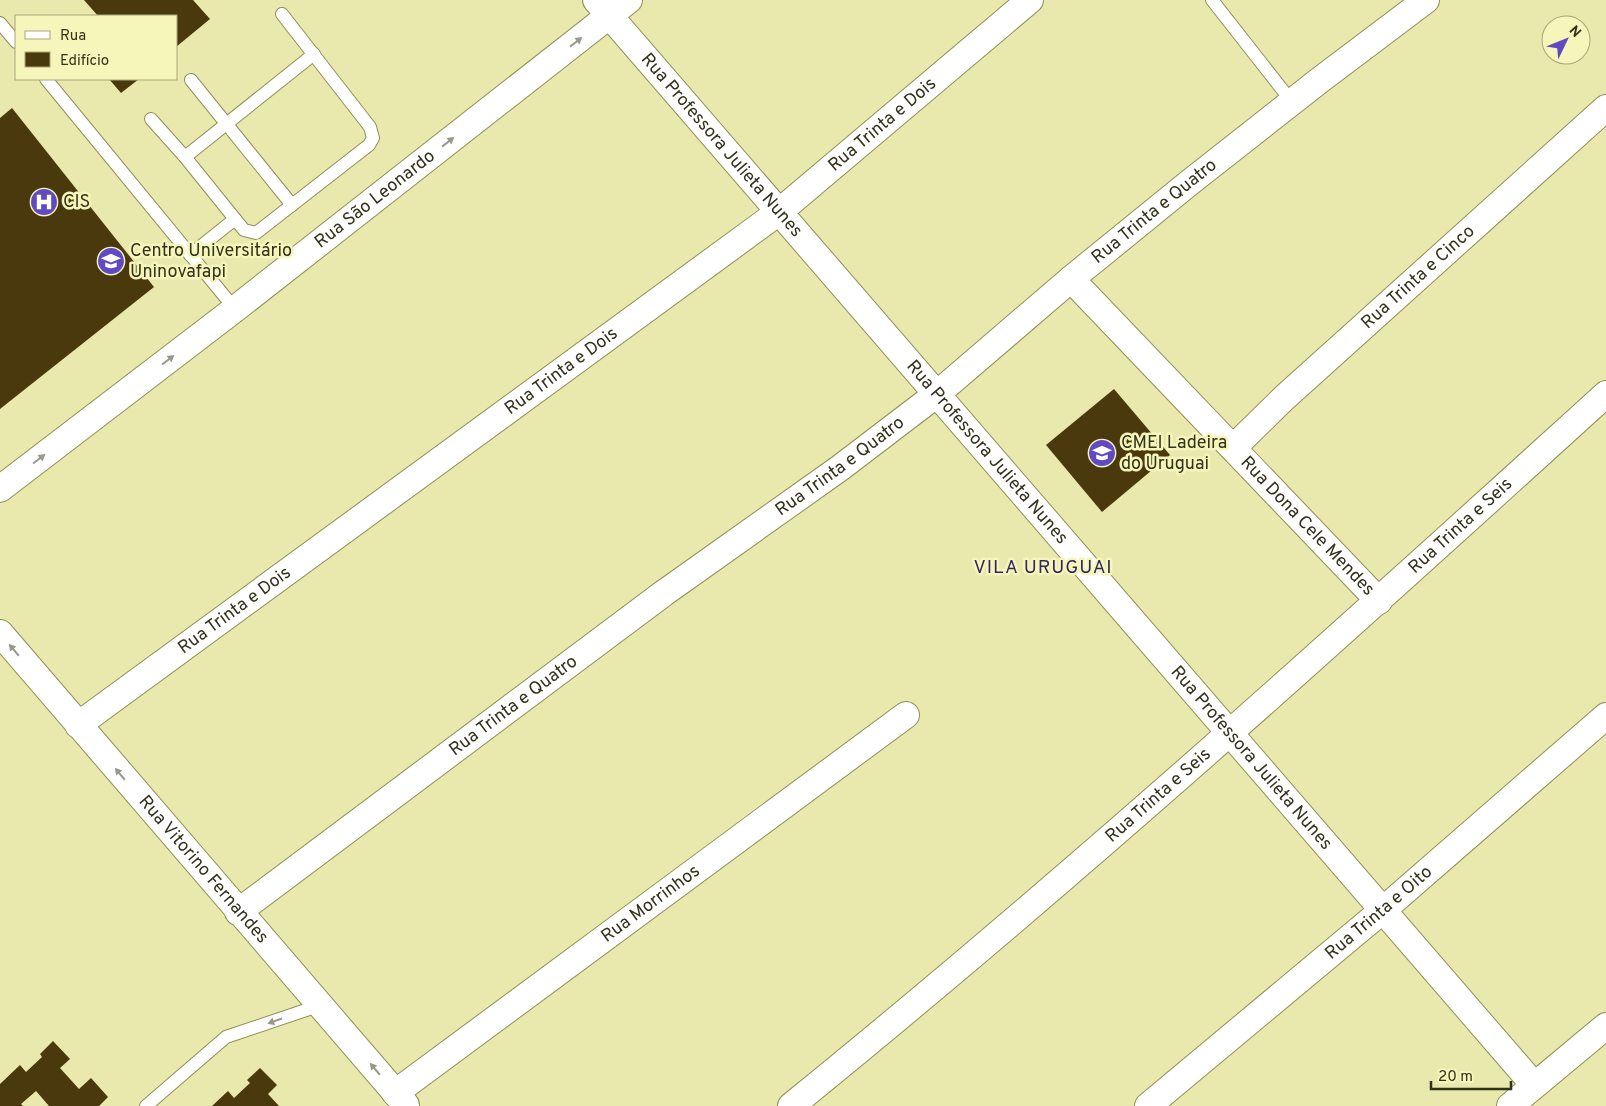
<svg xmlns="http://www.w3.org/2000/svg" width="1606" height="1106" font-family="Overpass,sans-serif">
<rect width="100%" height="100%" fill="#e9e8ad"/>
<!-- building -->
<g fill="#4a390c">
<polygon points="84,0 193,0 210,19 176,47 176,16 98,16"/>
<polygon points="109,79 139,79 121,93"/>
<polygon points="12,108 154,287 0,409 0,118"/>
<polygon points="1114,389 1170,455 1102,512 1046,445"/>
<polygon points="53,1041 70,1059 60,1068 79,1089 91,1078 108,1097 99,1106 49,1106 36,1091 21,1104 23,1106 0,1106 0,1084 20,1065 26,1072 42,1057 40,1054"/>
<polygon points="260,1068 277,1085 268,1094 279,1106 212,1106 228,1091 234,1098 250,1083 247,1080"/>
</g>
<g fill="none" stroke-linecap="round" stroke-linejoin="round">
<!-- service casing -->
<g stroke="#918f58" stroke-width="14">
<g id="service">
<polyline points="1212,0 1292,102"/>
<polyline points="0,23 16,42"/>
<polyline points="46,79 235,309"/>
<polyline points="191,80 292,205"/>
<polyline points="151,119 185,157 235,219 190,255"/>
<polyline points="185,157 314,54"/>
<polyline points="235,219 244,230 256,233 369,145 373,138 370,127 282,14"/>
<polyline points="146,1106 226,1037 321,1005"/>
</g>
</g>
<!-- minor casing -->
<g stroke="#918f58" stroke-width="28">
<g id="minor">
<path id="s1" d="M596,0L1534,1085"/>
<path id="s2" d="M1071,279L1379,601"/>
<path id="s3" d="M1233,448L1284,398L1606,108"/>
<path id="s4" d="M0,489L235,309L629,0"/>
<path id="s5" d="M0,633L406,1105"/>
<path id="s6" d="M78,725L779,212L1030,0"/>
<path id="s7" d="M238,912L664,593L840,468L937,394L1071,279L1189,183L1320,80L1426,0"/>
<path id="s8" d="M395,1093L906,715"/>
<path id="s9" d="M791,1106C1071,879 1339,637 1606,394"/>
<path id="s10" d="M1148,1106L1383,910L1606,716"/>
<polyline points="1510,1106 1606,1026"/>
</g>
</g>
<!-- service -->
<use href="#service" stroke="#fff" stroke-width="12"/>
<!-- minor -->
<use href="#minor" stroke="#fff" stroke-width="26"/>
</g>
<!-- one-way arrows -->
<defs><path id="oneway-solid" d="M-6-.8H1V-3.2L6.5 0L1 3.2V.8H-6Z" transform="scale(1.25)"/></defs>
<g fill="#99988d">
<use href="#oneway-solid" transform="translate(576 42) rotate(-38)"/>
<use href="#oneway-solid" transform="translate(448 142) rotate(-38)"/>
<use href="#oneway-solid" transform="translate(168 360) rotate(-37)"/>
<use href="#oneway-solid" transform="translate(39 459) rotate(-37)"/>
<use href="#oneway-solid" transform="translate(14 650) rotate(-130)"/>
<use href="#oneway-solid" transform="translate(120 774) rotate(-130)"/>
<use href="#oneway-solid" transform="translate(275 1021) rotate(161)"/>
<use href="#oneway-solid" transform="translate(375 1069) rotate(-130)"/>
</g>
<!-- icons -->
<defs>
<g id="hospital-disc" transform="scale(1.4375)"><circle r="9.5" fill="#6049c1" stroke="#f6f5ba"/><path d="M-5-5h3v3.5h4V-5h3V5h-3V1.5h-4V5h-3Z" fill="#fff"/></g>
<g id="university-disc" transform="scale(1.4375)"><circle r="9.5" fill="#6049c1" stroke="#f6f5ba"/><path d="M0-5L7-2L0 1L-7-2ZM-4 1L0 2.5L4 1V4Q0 6-4 4Z" fill="#fff"/></g>
<g id="school-disc" transform="scale(1.4375)"><circle r="9.5" fill="#6049c1" stroke="#f6f5ba"/><path d="M0-5L7-2L0 1L-7-2ZM-4 1L0 2.5L4 1V4Q0 6-4 4Z" fill="#fff"/></g>
</defs>
<g fill-rule="evenodd">
<use href="#hospital-disc" x="44" y="202"/>
<use href="#university-disc" x="111" y="261"/>
<use href="#school-disc" x="1102" y="453"/>
</g>
<g text-anchor="middle" dominant-baseline="central" stroke-width="5" stroke-linejoin="round" paint-order="stroke">
<!-- street labels -->
<g font-size="18" fill="#33321b" stroke="#f6f5ba">
<text stroke="none"><textPath href="#s6" startOffset="1004">Rua Trinta e Dois</textPath></text>
<text stroke="none"><textPath href="#s1" startOffset="192">Rua Professora Julieta Nunes</textPath></text>
<text stroke="none"><textPath href="#s4" startOffset="474">Rua São Leonardo</textPath></text>
<text stroke="none"><textPath href="#s7" startOffset="1154">Rua Trinta e Quatro</textPath></text>
<text stroke="none"><textPath href="#s3" startOffset="252">Rua Trinta e Cinco</textPath></text>
<text stroke="none"><textPath href="#s6" startOffset="599">Rua Trinta e Dois</textPath></text>
<text stroke="none"><textPath href="#s1" startOffset="598">Rua Professora Julieta Nunes</textPath></text>
<text stroke="none"><textPath href="#s7" startOffset="749">Rua Trinta e Quatro</textPath></text>
<text stroke="none"><textPath href="#s2" startOffset="342">Rua Dona Cele Mendes</textPath></text>
<text stroke="none"><textPath href="#s9" startOffset="886">Rua Trinta e Seis</textPath></text>
<text stroke="none"><textPath href="#s6" startOffset="194">Rua Trinta e Dois</textPath></text>
<text stroke="none"><textPath href="#s7" startOffset="344">Rua Trinta e Quatro</textPath></text>
<text stroke="none"><textPath href="#s1" startOffset="1002">Rua Professora Julieta Nunes</textPath></text>
<text stroke="none"><textPath href="#s9" startOffset="481">Rua Trinta e Seis</textPath></text>
<text stroke="none"><textPath href="#s5" startOffset="312">Rua Vitorino Fernandes</textPath></text>
<text stroke="none"><textPath href="#s8" startOffset="318">Rua Morrinhos</textPath></text>
<text stroke="none"><textPath href="#s10" startOffset="301">Rua Trinta e Oito</textPath></text>
</g>
<!-- poi labels -->
<g font-size="18" fill="#33321b" stroke="#f6f5ba" text-anchor="start">
<text x="63" y="202">CIS</text>
<text x="130" y="251">Centro Universitário<tspan x="130" dy="21">Uninovafapi</tspan></text>
<text x="1121" y="443">CMEI Ladeira<tspan x="1121" dy="21">do Uruguai</tspan></text>
</g>
<!-- neighbourhood labels -->
<g font-size="19" letter-spacing="1" fill="#302660" stroke="#f6f5ba">
<text x="1043" y="568">VILA URUGUAI</text>
</g>
</g>
<!-- legend -->
<rect x="15" y="15" width="162" height="65" fill="#f6f5ba" stroke="#a8a77a"/>
<rect x="25" y="31" width="25" height="8" fill="#ffffff" stroke="#a8a77a"/>
<text x="60" y="40" font-size="15" fill="#33321b">Rua</text>
<rect x="25" y="52" width="25" height="15" fill="#4a390c" stroke="#a8a77a"/>
<text x="60" y="65" font-size="15" fill="#33321b">Edifício</text>
<!-- north arrow -->
<g transform="translate(1566 40) rotate(47)"><circle r="24" fill="#f6f5ba" stroke="#a8a77a"/>
<path d="M0-4L9 19L0 12L-9 19Z" fill="#6049c1"/>
<text y="-8" font-size="14" font-weight="bold" text-anchor="middle" fill="#33321b">N</text>
</g>
<!-- scale -->
<path d="M1431 1081v8h80v-8" fill="none" stroke="#33321b" stroke-width="2.5"/>
<text x="1438" y="1081" font-size="15" fill="#33321b" stroke="#f6f5ba" stroke-width="4" paint-order="stroke">20 m</text>
</svg>
